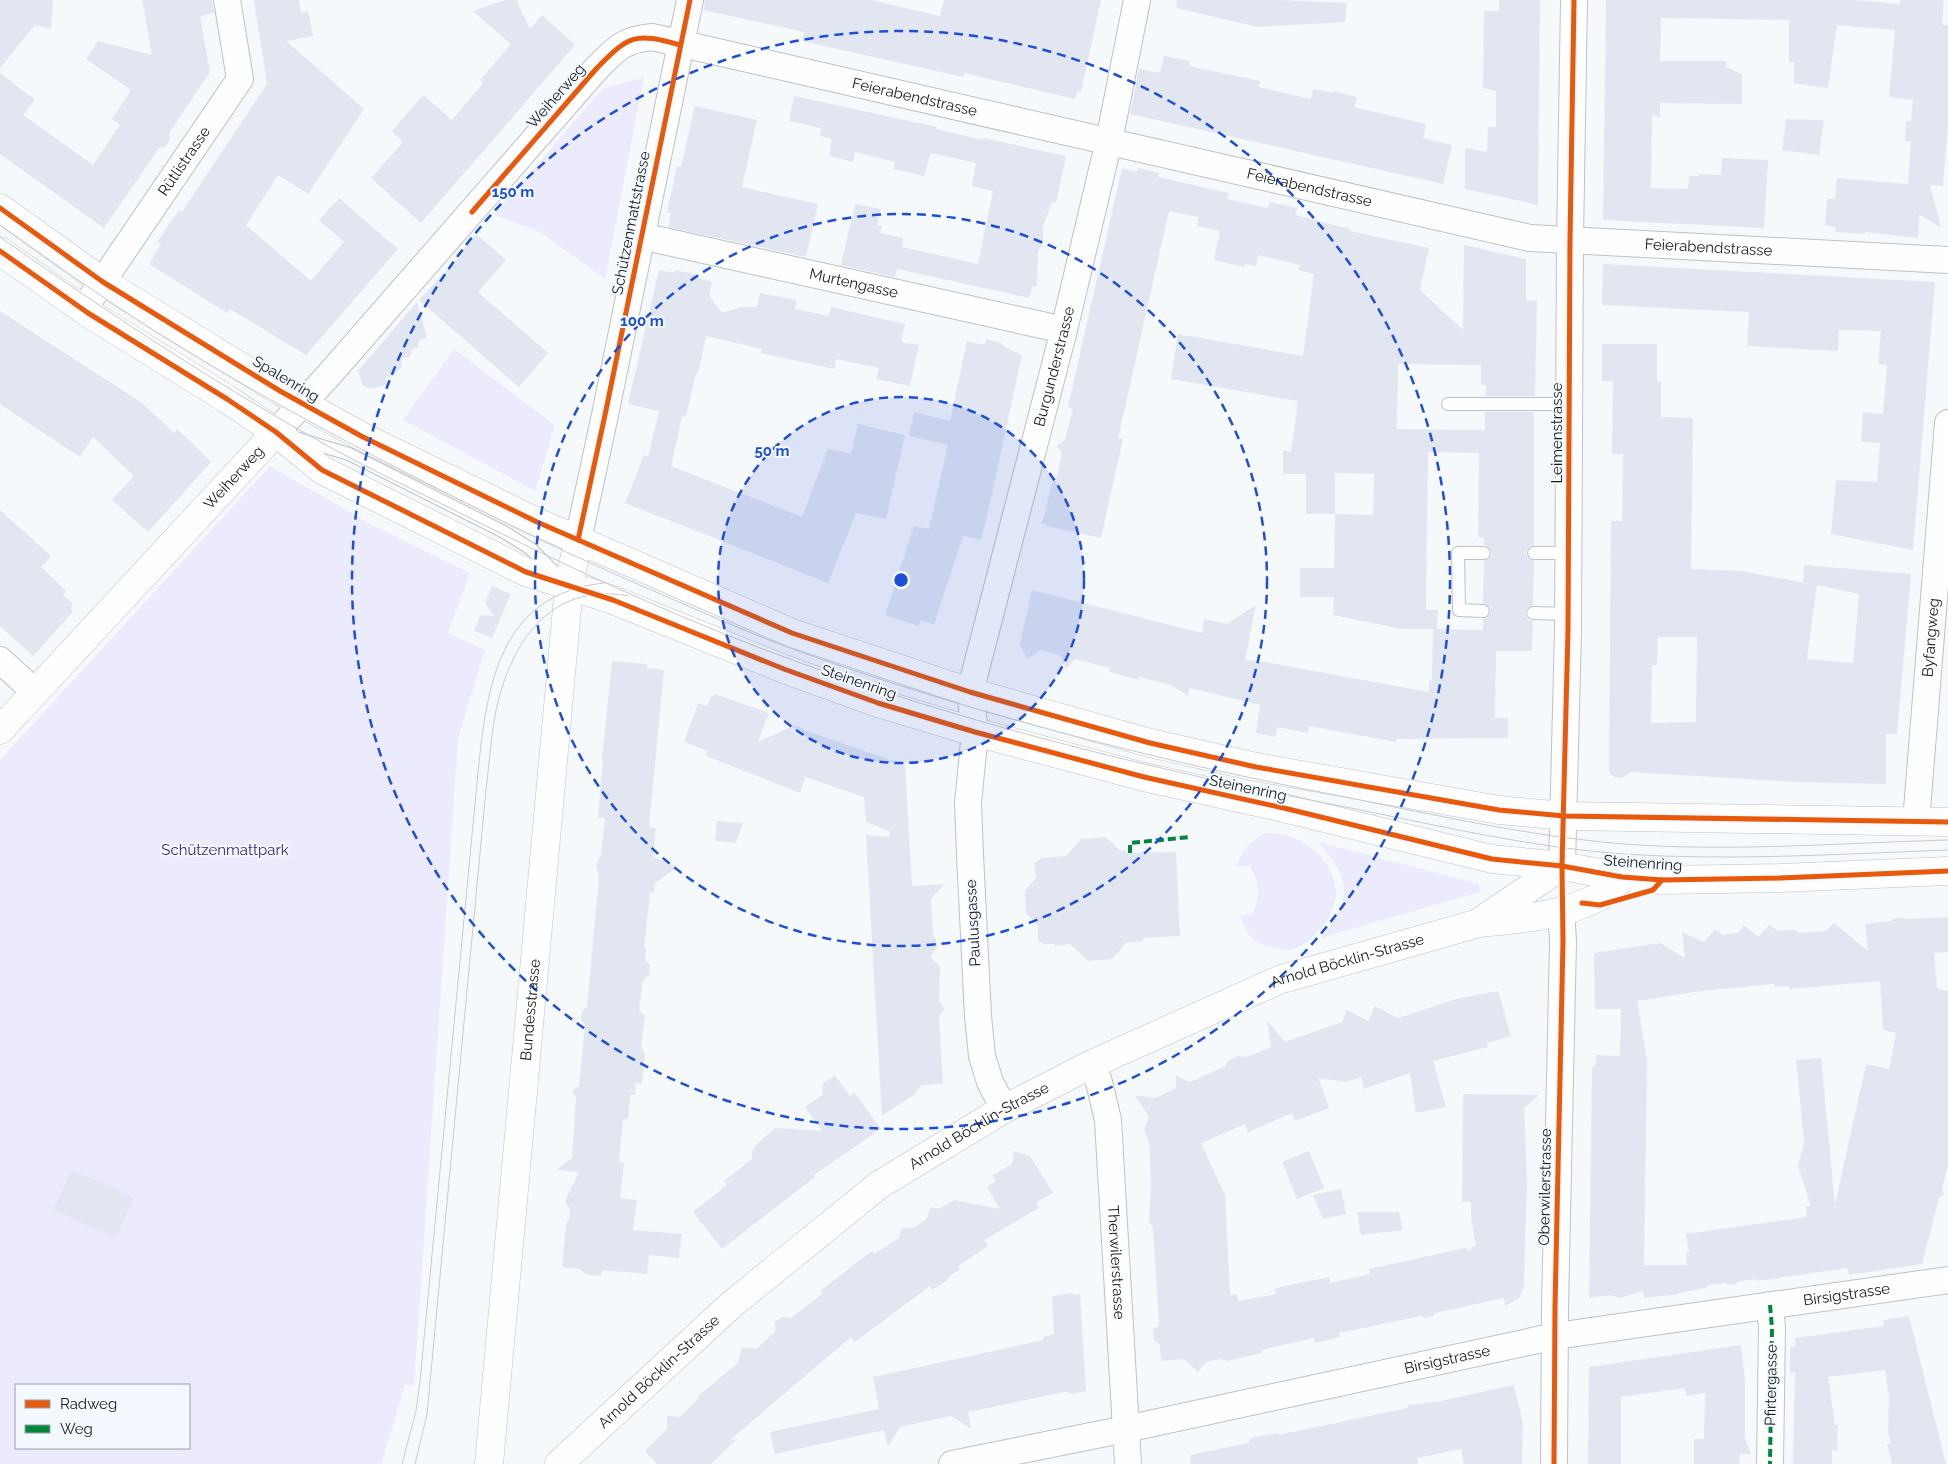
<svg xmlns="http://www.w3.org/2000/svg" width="1948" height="1464" font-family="Raleway,sans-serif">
<rect width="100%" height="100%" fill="#f6f9fb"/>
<!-- green -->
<g fill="#ecebfd" fill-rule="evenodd">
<polygon points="644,77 605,279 540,232 494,215 602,89"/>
<polygon points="454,349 555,425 535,491 403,420"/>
<path d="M270,466L372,525L470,573L448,633L485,650L458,738L414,1385H405L381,1464H0V760ZM16,1385H189V1448H16Z"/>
<path d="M1265,833C1288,833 1304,839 1320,856C1328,865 1335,879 1336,891C1337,914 1312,947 1288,950C1284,950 1278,948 1273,947C1253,944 1246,934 1240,915H1252C1261,893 1260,887 1250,866L1236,867C1243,849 1249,843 1265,833Z"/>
<path d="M1318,842L1479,884L1480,892L1320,938C1353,902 1351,876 1318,842Z"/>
</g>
<!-- building -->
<g fill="#e1e6f1" fill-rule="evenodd">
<polygon points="0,0 53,0 51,29 35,25 0,68"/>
<polygon points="142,0 212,0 214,13 200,16 210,72 169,133 170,139 165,147 159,148 104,228 0,154 0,73 35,100 23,115 93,165 120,125 112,119 131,90 86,59 98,41 152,55"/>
<polygon points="254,0 299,0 301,13 308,11 313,36 286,41 364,109 308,194 278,175 246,225 311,281 344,242 319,220 339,198 398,249 306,355 230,309 227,313 149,264 161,244 157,242 179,210 182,212 267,84"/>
<polygon points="505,0 516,0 530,29 542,15 575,45 421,223 371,178 403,142 392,131 423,95 452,120 483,83 480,80 511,44 473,11"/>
<polygon points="705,0 871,0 940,16 944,0 1101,0 1081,92 1077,91 1075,99 964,73 963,77 802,41 804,32 703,10"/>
<polygon points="1177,0 1279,0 1347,3 1345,22 1258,27 1176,8"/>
<polygon points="1499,0 1540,0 1538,205 1465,189 1465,148 1487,152 1488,127 1496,127 1496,91 1483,88 1484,11 1499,11"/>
<polygon points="1606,0 1853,0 1900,4 1901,0 1944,0 1942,25 1948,25 1948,123 1943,186 1930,185 1941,228 1919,214 1918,238 1865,232 1865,234 1835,232 1836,227 1825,225 1827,199 1835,199 1837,178 1908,184 1911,142 1905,141 1906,121 1911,121 1913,100 1889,97 1895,30 1837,25 1828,88 1794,83 1794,62 1789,62 1789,20 1661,18 1660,61 1726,61 1726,67 1742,74 1742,104 1660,103 1660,118 1652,114 1651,188 1688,189 1689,177 1691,176 1699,176 1699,174 1721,175 1722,158 1768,160 1764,228 1603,220"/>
<polygon points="1164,56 1190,61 1189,66 1260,81 1258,87 1311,99 1313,89 1333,93 1333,91 1357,97 1354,107 1426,124 1423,138 1452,145 1443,184 1130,114 1139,69 1160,73"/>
<polygon points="794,96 937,127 936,129 983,140 983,138 1066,156 1056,203 1052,202 1043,226 1043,244 1038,251 1037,286 1032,287 1029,298 897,269 895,277 841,265 855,204 881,209 877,225 882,226 880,233 903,238 902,247 978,264 993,191 972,186 976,163 931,153 924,176 893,169 895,162 855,152 853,162 829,156 832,139 820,136 821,128 789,121"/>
<polygon points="695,106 757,120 742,187 818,204 806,257 668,227 671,213 667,212 677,166 681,167"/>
<polygon points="1786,119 1824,120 1819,155 1782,150"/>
<polygon points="1122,168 1137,172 1138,168 1159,173 1158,177 1229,193 1227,199 1268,208 1270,202 1297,208 1295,215 1350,229 1350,231 1429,248 1420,290 1463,330 1464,245 1526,259 1526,300 1537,301 1535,396 1485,396 1486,385 1481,385 1481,365 1398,364 1397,429 1485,430 1485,412 1534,412 1534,545 1530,546 1526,553 1527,557 1534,561 1533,605 1526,608 1525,613 1528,620 1533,621 1532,651 1496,651 1495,718 1508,718 1508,738 1396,739 1396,742 1309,726 1308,733 1277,727 1276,737 1256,733 1260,705 1190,688 1188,696 1171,685 1139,677 1139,680 1109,672 1110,668 1075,659 1066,669 1061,656 1041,650 1027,659 1020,644 1032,590 1202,633 1204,619 1227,624 1256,605 1245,660 1265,662 1429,692 1429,680 1432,681 1433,629 1483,630 1483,619 1487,618 1491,612 1490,607 1483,603 1484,561 1491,557 1492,553 1488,546 1484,545 1484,538 1478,537 1479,453 1428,452 1426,610 1438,610 1437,629 1402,629 1333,615 1334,597 1300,597 1300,568 1334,568 1335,514 1373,515 1374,474 1335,473 1335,514 1306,514 1306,474 1283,474 1283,450 1291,452 1298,401 1171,379 1178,334 1303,356 1314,274 1298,270 1300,265 1258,255 1256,266 1245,264 1244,267 1214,260 1220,231 1197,226 1198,217 1169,211 1118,438 1123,439 1101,538 1046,526 1046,524 1042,524 1053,479 1057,476 1062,454 1057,446 1065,440 1073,408 1068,407"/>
<polygon points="476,234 506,260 478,292 548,353 519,387 419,300 459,257 458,255"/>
<polygon points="1603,264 1935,282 1913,550 1831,534 1836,480 1877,482 1880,443 1861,442 1863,412 1883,414 1887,365 1878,364 1881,331 1839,330 1838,351 1747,346 1749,312 1602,305"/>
<polygon points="659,270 675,273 675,270 694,274 694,277 712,282 709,295 722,313 740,307 757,307 760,293 797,300 795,309 829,316 831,307 905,324 901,342 919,345 910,386 876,379 879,368 836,359 834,369 761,353 762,349 706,336 698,374 696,373 686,417 682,416 671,466 802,517 828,449 851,454 858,424 905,435 886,519 856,513 828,583 625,503 644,455 648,457 659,411 628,404"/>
<polygon points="417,302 427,338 419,340 418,348 412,349 410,357 402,358 402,366 393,376 386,377 386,385 370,389 363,386 358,371"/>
<polygon points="0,311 142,403 174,433 177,429 211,462 148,532 112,500 134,476 93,437 80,457 0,404"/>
<polygon points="986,339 1001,343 1004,347 1022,355 988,512 981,540 963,536 934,625 921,620 919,626 885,615 914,526 929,529 948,445 909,436 914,412 950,421 967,341 985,345"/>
<path d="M1602,344H1657V382H1661V417L1693,418L1691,569L1741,571L1817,585L1807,659L1853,663L1859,594L1803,582L1804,565L1911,574L1897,734H1886V784L1798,782L1630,772L1622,778L1614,777L1609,772L1611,521H1622L1623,454H1612L1613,381H1602ZM1658,637H1697L1696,722L1651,723L1652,665H1657Z"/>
<polygon points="0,510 51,556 41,567 66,591 63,595 72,603 72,613 33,656 0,626"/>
<polygon points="492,586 511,594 492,638 474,631 480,615 494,616 485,603"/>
<polygon points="612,661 647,664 647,668 664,670 649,827 656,828 653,857 678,867 655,883 654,893 650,892 644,948 646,949 645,960 650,965 649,975 643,980 639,1010 645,1016 641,1048 645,1053 642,1084 636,1083 635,1095 630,1095 628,1119 623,1119 619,1162 624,1163 620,1198 637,1200 633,1230 682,1234 679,1258 649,1255 647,1274 602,1270 601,1276 585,1274 580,1269 562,1267 566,1224 569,1220 570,1209 565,1201 579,1172 556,1170 572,1158 576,1097 572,1091 579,1086 585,1024 581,1020 582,1011 587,1007 599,876 596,865 601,854 605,818 598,818 603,760 602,760"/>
<polygon points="715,694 769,713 758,742 795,725 802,728 804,730 905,765 912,886 944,884 931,899 933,936 936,939 937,948 930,957 940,967 939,1001 944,1009 939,1016 943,1084 921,1085 915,1094 882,1116 866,835 889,837 890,831 866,822 864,797 805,777 800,793 706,756 708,751 684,742 698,703 707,706 711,696 714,696"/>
<polygon points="717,821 743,823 736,843 715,841"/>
<polygon points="1105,837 1122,852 1124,850 1127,853 1176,852 1180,936 1144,938 1143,941 1126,943 1112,959 1088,961 1070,944 1055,946 1054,944 1044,944 1038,940 1038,925 1026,914 1025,891 1036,878 1034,863 1042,858 1066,856 1081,839"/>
<path d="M1897,917L1908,919L1948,917V952L1934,953L1937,988L1948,991V1164L1942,1189L1944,1194L1939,1198L1922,1264L1849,1275L1847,1268L1758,1281L1755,1279L1738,1282L1736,1284L1729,1285L1726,1283L1708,1285L1705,1288L1679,1293V1294L1644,1298L1643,1291L1620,1298L1610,1295L1589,1298L1592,1068L1596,1064V1055L1620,1056L1621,1009H1595L1594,953L1660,943L1685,958L1682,932L1704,942L1715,929L1723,935L1738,933L1744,925L1758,937L1769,925L1778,931L1795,930L1799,933L1826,931L1834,923L1868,951L1865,924L1890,921ZM1880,981L1883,1030L1896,1033L1889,1069L1866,1064L1835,1204L1821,1058L1796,1060L1804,1142L1798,1166L1811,1206H1806L1807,1217L1686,1234L1689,1252H1686L1687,1265H1644L1647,1061L1637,1001L1701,991L1774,984L1775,987L1789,986V989Z"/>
<polygon points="1498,991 1511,1036 1487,1043 1488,1047 1433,1061 1446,1107 1416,1113 1410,1073 1364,1089 1361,1077 1346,1082 1318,1078 1329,1108 1295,1121 1292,1113 1248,1132 1245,1124 1201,1143 1225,1195 1230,1295 1237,1294 1238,1301 1277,1294 1275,1288 1329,1277 1330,1283 1370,1274 1369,1269 1465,1248 1471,1251 1471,1247 1476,1246 1471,1216 1471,1202 1462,1202 1463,1094 1539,1095 1524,1108 1527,1183 1525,1242 1524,1287 1519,1298 1505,1306 1504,1298 1435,1313 1433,1316 1425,1318 1421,1316 1339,1333 1340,1337 1315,1343 1314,1338 1261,1350 1262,1353 1227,1361 1221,1359 1206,1362 1198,1372 1184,1359 1161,1361 1160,1345 1154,1340 1153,1330 1159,1325 1153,1228 1149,1222 1151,1183 1149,1142 1144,1130 1149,1117 1135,1095 1156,1098 1176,1088 1176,1076 1190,1082 1226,1066 1226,1062 1238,1056 1247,1057 1271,1047 1267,1021 1285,1042 1342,1022 1347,1010 1368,1021 1375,1006 1398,1018 1456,999"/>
<polygon points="835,1075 850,1096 854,1092 881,1129 814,1175 815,1177 722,1249 693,1212 727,1185 724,1181 752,1159 752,1152 756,1145 775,1128 822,1131 805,1107 822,1095 823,1083"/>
<polygon points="1014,1151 1030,1156 1053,1193 1036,1202 1039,1208 984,1240 988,1246 958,1266 960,1269 947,1278 948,1280 932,1290 930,1286 855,1342 851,1337 729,1441 737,1439 711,1464 657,1464 645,1451 667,1429 667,1416 680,1417 699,1398 698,1396 738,1363 742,1348 757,1348 775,1332 775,1322 782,1317 791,1318 822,1294 820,1291 872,1251 874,1254 899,1238 901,1229 915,1227 927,1219 930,1207 939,1209 954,1200 1000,1209 987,1187 996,1181 993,1175 1012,1164"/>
<polygon points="1309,1151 1324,1188 1297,1199 1282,1162"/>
<polygon points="71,1171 104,1183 134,1198 116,1237 86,1225 54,1209"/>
<polygon points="1341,1189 1346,1214 1323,1219 1313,1195"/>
<polygon points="1357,1212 1399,1212 1403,1230 1361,1235"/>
<polygon points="1074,1293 1074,1295 1080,1294 1086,1391 1072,1394 1067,1392 1060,1393 968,1412 971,1429 951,1416 900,1427 888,1447 884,1430 775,1454 770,1432 879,1409 873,1377 1044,1340 1043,1337 1054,1334 1052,1296"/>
<polygon points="1909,1316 1946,1464 1892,1464 1887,1444 1891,1443 1888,1433 1889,1395 1885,1370 1828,1377 1835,1425 1838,1425 1837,1451 1832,1450 1832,1464 1793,1464 1795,1372 1790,1373 1790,1347 1795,1347 1795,1338 1884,1326 1883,1320"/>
<polygon points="1741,1345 1745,1380 1745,1439 1751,1454 1740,1454 1739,1464 1694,1464 1694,1439 1704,1439 1705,1393 1686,1396 1685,1388 1621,1397 1621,1464 1588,1464 1589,1367"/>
<polygon points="1514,1385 1523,1424 1522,1464 1464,1464 1461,1449 1417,1458 1418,1464 1191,1464 1190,1455 1248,1443 1251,1438 1278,1433 1278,1435 1408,1408 1408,1405 1441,1401"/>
</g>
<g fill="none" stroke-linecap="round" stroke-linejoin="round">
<!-- lane casing -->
<g stroke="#bdc1c5" stroke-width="14">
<g id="lane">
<polyline points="1448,404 1570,404"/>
<polyline points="295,438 349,454 504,532 531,549 558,576"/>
<polyline points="1534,553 1569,553"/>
<polyline points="1483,611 1459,610 1458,553 1484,553"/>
<polyline points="1533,613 1568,614"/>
</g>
</g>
<!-- street casing -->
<g stroke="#bdc1c5" stroke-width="28">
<g id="street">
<path id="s1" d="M641,236L1064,330"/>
<path id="s2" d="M83,310L240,79L227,0"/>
<path id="s3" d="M276,432L328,376L596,69C616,49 622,40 652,37L1530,238L1948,260"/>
<polyline points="578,540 605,415 690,0"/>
<polyline points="0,660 35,692"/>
<path id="s4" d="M1916,822L1948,423"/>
<polyline points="1562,866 1568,630 1570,240 1574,0"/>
<path id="s5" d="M1092,1064L1099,1082L1108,1120L1128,1464"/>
<path id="s6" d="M1004,1109L990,1082L982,1056L978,1016L970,855L968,803L975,732L970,692L1064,330L1109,141L1137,0"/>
<polyline points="1770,1305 1772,1328 1770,1464"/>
<path id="s7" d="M952,1464L1126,1429L1556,1336L1948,1280"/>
<polyline points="1554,1464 1555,1307 1563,941 1561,911"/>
</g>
</g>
<!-- secondary casing -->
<g stroke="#bdc1c5" stroke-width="29">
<g id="secondary">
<path id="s8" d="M0,730L276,432"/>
<polyline points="1482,920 1562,866"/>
<path id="s9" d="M489,1464L569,586L578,540"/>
<path id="s10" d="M559,1464L731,1305L879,1185L1004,1109L1092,1064L1279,980L1479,923C1518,919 1563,916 1599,897C1607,892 1615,883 1622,877"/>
</g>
</g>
<!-- primary casing -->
<g stroke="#bdc1c5" stroke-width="29">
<g id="primary">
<polyline points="0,208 103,282 280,391 361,436 537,522 792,633 970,692 1150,743 1256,767 1499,810 1564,816 1948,822"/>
<polyline points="0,251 88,313 227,399 276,432 322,470 526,572 613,600 784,669 878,703 975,732 1144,777 1288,809 1492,859 1562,866 1622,877 1662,880 1780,878 1948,871"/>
</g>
</g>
<!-- lane -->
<use href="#lane" stroke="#fefefe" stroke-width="12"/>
<!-- street -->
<use href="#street" stroke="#fefefe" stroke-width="26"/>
<!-- secondary -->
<use href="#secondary" stroke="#fefefe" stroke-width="28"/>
<!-- primary -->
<use href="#primary" stroke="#fefefe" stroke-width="28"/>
<!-- tram -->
<g stroke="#c8c9cb" stroke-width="1">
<path d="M0,225C60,267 119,310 182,348C277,406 376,458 476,508C535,538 595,566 656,592C704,613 751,634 801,652C975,714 1154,760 1335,795C1431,814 1527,836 1624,844C1732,852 1840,843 1948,840"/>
<path d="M0,237C108,313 219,386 335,450C369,468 403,485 438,502C531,549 625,594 722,633C916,711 1121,763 1325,803C1424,822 1524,847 1624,854C1732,861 1840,854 1948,850"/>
<path d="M402,1464L416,1411L420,1381L478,772C487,685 499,594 604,583"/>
<path d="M415,1464L427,1414L486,790C489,765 491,739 495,715C509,645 549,581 629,596"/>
</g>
<!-- quiet -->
<g stroke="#00873e" stroke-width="4" stroke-dasharray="8 4" stroke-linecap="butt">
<polyline points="1130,853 1130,843 1191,837"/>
<polyline points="1770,1305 1772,1328 1770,1464"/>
</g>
<!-- cycleway casing -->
<g stroke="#f3f9fe" stroke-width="8">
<g id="cycleway">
<polyline points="0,208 103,282 280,391 361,436 537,522 792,633 970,692 1150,743 1256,767 1499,810 1564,816 1948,822"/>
<path d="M472,212L596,69C629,35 635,32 680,45"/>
<polyline points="0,251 88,313 227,399 276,432 322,470 526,572 613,600 784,669 878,703 975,732 1144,777 1288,809 1492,859 1562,866 1622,877 1662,880 1780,878 1948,871"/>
<polyline points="578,540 605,415 690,0"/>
<polyline points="1582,903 1600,905 1653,890 1662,880"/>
<polyline points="1554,1464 1555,1307 1563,941 1562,866 1568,630 1570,240 1574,0"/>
</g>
</g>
<!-- cycleway -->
<use href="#cycleway" stroke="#e8590c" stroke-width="5"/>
</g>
<!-- distance rings -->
<circle cx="901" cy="580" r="183" fill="#1d4ed8" fill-opacity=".12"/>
<g fill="none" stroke="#1d4ed8" stroke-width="2.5" stroke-dasharray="9 6">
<circle cx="901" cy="580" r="183"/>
<circle cx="901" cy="580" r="366"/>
<circle cx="901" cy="580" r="549"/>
</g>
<g text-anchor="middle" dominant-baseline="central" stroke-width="4" stroke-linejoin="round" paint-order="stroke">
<!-- street labels -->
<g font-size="15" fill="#161b1f" stroke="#f3f9fe">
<text transform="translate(556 96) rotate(-49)">Weiherweg</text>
<text stroke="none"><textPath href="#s3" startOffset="820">Feierabendstrasse</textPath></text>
<text stroke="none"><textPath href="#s2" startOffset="180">Rütlistrasse</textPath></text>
<text stroke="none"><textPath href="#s3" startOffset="1225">Feierabendstrasse</textPath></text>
<text transform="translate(631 223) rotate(-79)">Schützenmattstrasse</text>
<text stroke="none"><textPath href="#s3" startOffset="1630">Feierabendstrasse</textPath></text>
<text stroke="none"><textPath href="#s1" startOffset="218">Murtengasse</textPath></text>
<text stroke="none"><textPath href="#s6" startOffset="759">Burgunderstrasse</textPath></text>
<text transform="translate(286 379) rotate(31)">Spalenring</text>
<text transform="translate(1557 433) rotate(-90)">Leimenstrasse</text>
<text stroke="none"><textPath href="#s8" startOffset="344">Weiherweg</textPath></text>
<text stroke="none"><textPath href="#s4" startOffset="185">Byfangweg</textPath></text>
<text transform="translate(859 682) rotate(19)">Steinenring</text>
<text transform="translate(1248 788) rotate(12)">Steinenring</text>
<text transform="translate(1643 863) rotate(4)">Steinenring</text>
<text transform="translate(973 923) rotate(-93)">Paulusgasse</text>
<text stroke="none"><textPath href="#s10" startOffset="946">Arnold Böcklin-Strasse</textPath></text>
<text stroke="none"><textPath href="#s9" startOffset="456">Bundesstrasse</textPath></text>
<text stroke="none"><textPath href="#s10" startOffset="541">Arnold Böcklin-Strasse</textPath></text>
<text transform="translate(1545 1187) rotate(-89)">Oberwilerstrasse</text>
<text stroke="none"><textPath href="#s5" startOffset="201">Therwilerstrasse</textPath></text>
<text stroke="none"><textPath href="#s7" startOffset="911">Birsigstrasse</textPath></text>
<text stroke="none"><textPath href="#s7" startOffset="506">Birsigstrasse</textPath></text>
<text stroke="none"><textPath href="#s10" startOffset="136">Arnold Böcklin-Strasse</textPath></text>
<text transform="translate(1771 1385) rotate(-89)">Pfirtergasse</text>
</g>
<!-- park labels -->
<g font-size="15" fill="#40247f" stroke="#f3f9fe">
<text x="225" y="850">Schützenmattpark</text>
</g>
</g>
<circle cx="901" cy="580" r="8" fill="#1d4ed8" stroke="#f3f9fe" stroke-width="2.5"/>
<g font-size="15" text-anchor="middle" font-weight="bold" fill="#1d4ed8" stroke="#f3f9fe" stroke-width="4" stroke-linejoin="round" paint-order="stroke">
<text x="513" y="197">150 m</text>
<text x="642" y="326">100 m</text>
<text x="772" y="456">50 m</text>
</g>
<!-- legend -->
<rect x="15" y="1384" width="175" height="65" fill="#f3f9fe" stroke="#9ba0a5"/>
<rect x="25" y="1400" width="25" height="8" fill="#e8590c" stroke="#9ba0a5"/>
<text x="60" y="1409" font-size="15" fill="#161b1f">Radweg</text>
<rect x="25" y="1425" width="25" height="8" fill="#00873e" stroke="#9ba0a5"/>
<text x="60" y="1434" font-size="15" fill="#161b1f">Weg</text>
</svg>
